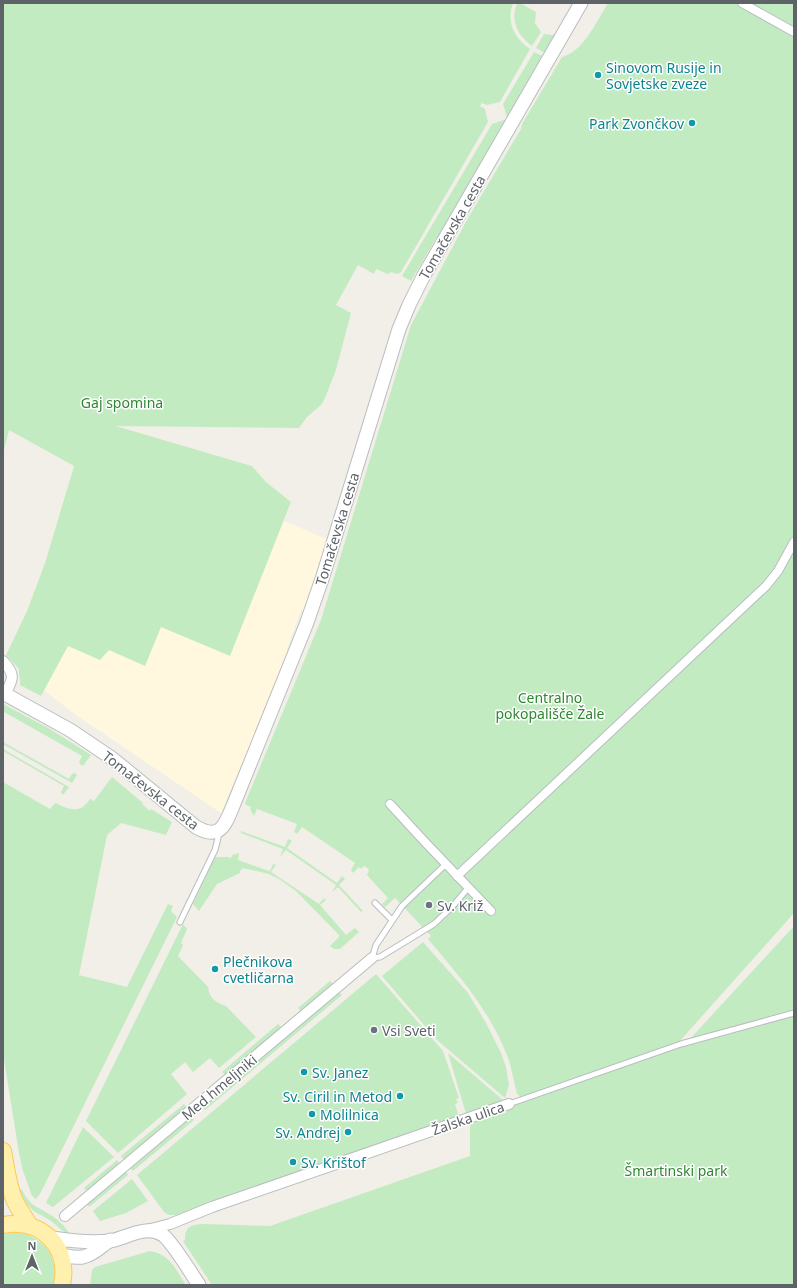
<svg xmlns="http://www.w3.org/2000/svg" width="797" height="1288" font-family="'Noto Sans',sans-serif">
<rect width="100%" height="100%" fill="#f1efe7"/>
<!-- commercial -->
<polygon fill="#fff7de" points="114,425 252,466 266,482 291,502 284,521 327,539 305,611 301,610 290,640 287,650 290,651 279,674 254,736 221,813 76,715 45,691 6,655 27,611 45,563 74,466"/>
<!-- green -->
<g fill="#c3ebc2">
<path d="M3,3H513C506,22 514,38 530,49L500,102L487,105L482,103L480,106L485,109L488,122L401,272L398,274L391,272L388,274L376,269L374,274L358,265L336,305L351,313L336,370L325,398L321,405L307,417L299,428L116,426L252,466L266,482L291,502L230,656L161,627L145,666L109,650L100,660L68,646L41,696L20,685C21,680 18,673 19,669L6,655L27,611L45,563L74,466L9,430L3,454Z"/>
<path d="M517,3H520L536,12L535,23L541,32L532,46C518,35 510,22 517,3Z"/>
<path d="M608,3H794V913L679,1042L521,1097L517,1094C514,1082 512,1070 508,1058C491,1012 460,977 428,939L431,936L395,898L385,907L382,904L388,898L367,875L369,870L365,866L360,869L359,867L353,873L351,870L355,863L302,827L297,834L294,832L297,824L257,809L254,816L250,809L251,807L246,805L245,803L321,620L411,325L468,218L521,129L522,124L562,57C583,52 597,21 608,3Z"/>
<polygon points="557,33 545,53 536,48 544,34 552,35"/>
<polygon points="534,52 543,56 508,117 507,117 503,104"/>
<polygon points="504,120 506,121 438,239 436,238 411,281 402,276 492,124"/>
<polygon points="3,704 50,729 91,755 83,766 80,764 79,762 82,756 4,712 3,714"/>
<polygon points="3,742 69,779 72,774 74,773 77,775 72,783 3,744"/>
<polygon points="3,749 69,787 63,795 61,792 64,786 3,751"/>
<path d="M112,777L143,803L142,804L150,811L151,809L172,822L166,835L121,823L107,835L79,975L127,987L168,904L173,906L171,911L177,917L40,1194L36,1199L32,1196L23,1171L19,1153L3,1053V782L50,809L54,804L56,803C69,810 81,814 90,799L94,801Z"/>
<polygon points="241,831 285,847 288,839 292,841 287,848 337,883 342,876 345,879 339,885 363,911 361,912 338,887 332,892 336,885 286,850 280,857 283,849 241,833"/>
<polygon points="239,853 238,860 266,870 270,871 273,864 276,865 271,872 319,904 324,898 326,900 320,905 346,935 355,928 359,932 340,949 334,949 330,946 339,937 339,935 296,891 279,879 269,874 243,868 240,871 240,873 217,884 199,911 193,904 215,857 227,857 231,858 232,855"/>
<path d="M183,924L187,929L181,943L183,945L178,956L208,987C209,998 216,1003 226,1006L256,1037L219,1068L210,1058L193,1072L185,1062L171,1074L187,1094L118,1153L86,1121Z"/>
<polygon points="794,926 794,1010 689,1040"/>
<polygon points="423,942 468,993 486,1023 501,1053 506,1067 509,1085 505,1098 437,1040 382,976"/>
<polygon points="376,974 443,1051 459,1098 456,1099 458,1103 455,1104 459,1117 176,1215 169,1215 164,1212 137,1175"/>
<polygon points="330,981 333,984 301,1011 298,1008"/>
<polygon points="339,992 342,995 205,1110 202,1107"/>
<path d="M794,1015V1285H212L183,1241L185,1240C185,1227 190,1225 202,1224L270,1226L470,1156V1124L472,1121L596,1076L675,1049Z"/>
<polygon points="278,1024 281,1027 225,1075 222,1072"/>
<polygon points="448,1053 504,1101 466,1114"/>
<polygon points="184,1104 186,1107 124,1160 121,1156"/>
<polygon points="191,1117 194,1120 133,1171 130,1168"/>
<polygon points="83,1127 114,1157 53,1207 46,1203"/>
<polygon points="117,1160 119,1163 87,1191 84,1188"/>
<polygon points="126,1171 128,1175 89,1207 87,1204"/>
<polygon points="132,1179 148,1201 126,1213 100,1221 93,1211"/>
<path d="M19,1188L22,1190C30,1206 35,1205 49,1214C58,1219 66,1227 71,1236C63,1233 58,1226 51,1221C47,1218 42,1216 37,1213C27,1207 23,1199 19,1188Z"/>
<path d="M11,1232C40,1232 61,1256 53,1285H3V1233Z"/>
<path d="M150,1251C171,1255 175,1269 186,1285H90L92,1270L95,1267Z"/>
</g>
<g fill="none" stroke-linecap="round" stroke-linejoin="round">
<!-- service casing -->
<g stroke="#b9bdc1" stroke-width="7">
<g id="service">
<polyline points="446,864 402,906 376,945 372,958 380,957 434,924 452,907 468,888"/>
<polyline points="375,903 392,920"/>
<polyline points="180,922 215,850 218,838 219,831"/>
<polyline points="509,1104 681,1044 794,1013"/>
</g>
</g>
<!-- pedestrian casing -->
<g stroke="#b9bdc1" stroke-width="10">
<g id="pedestrian">
<polyline points="742,3 794,32"/>
<polyline points="390,804 424,841 491,911"/>
<polyline points="457,876 766,586 778,571 794,542"/>
</g>
</g>
<!-- minor casing -->
<g stroke="#b9bdc1" stroke-width="12">
<g id="minor">
<path d="M3,661C16,675 13,679 5,695"/>
<polyline points="65,1216 372,958"/>
<polyline points="147,1230 170,1224 212,1207 509,1104"/>
</g>
</g>
<!-- tertiary casing -->
<g stroke="#b9bdc1" stroke-width="15">
<g id="tertiary">
<path d="M3,693L70,730L113,759L196,827C222,842 226,822 235,801L306,625L323,576L399,329L409,305L424,275L581,3"/>
<path d="M52,1238C71,1241 90,1243 110,1241C127,1238 145,1224 163,1235C173,1243 191,1273 199,1285"/>
<path d="M61,1255C68,1256 76,1258 83,1257C93,1255 102,1246 110,1240"/>
</g>
</g>
<!-- primary casing -->
<g stroke="#feca53" stroke-width="18">
<g id="primary">
<path d="M3,1151C6,1167 8,1184 14,1199C18,1209 25,1217 30,1226"/>
<path d="M3,1225C42,1218 70,1247 62,1285"/>
</g>
</g>
<!-- service -->
<use href="#service" stroke="#fff" stroke-width="5"/>
<!-- pedestrian -->
<use href="#pedestrian" stroke="#fff" stroke-width="8"/>
<!-- minor -->
<use href="#minor" stroke="#fff" stroke-width="10"/>
<!-- tertiary -->
<use href="#tertiary" stroke="#fff" stroke-width="13"/>
<!-- primary -->
<use href="#primary" stroke="#fff0ae" stroke-width="16"/>
</g>
<!-- markers -->
<g fill="#0f9aa8" stroke="#fff" stroke-width="1.5">
<circle cx="598" cy="75" r="4"/>
<circle cx="692" cy="123" r="4"/>
<circle cx="215" cy="969" r="4"/>
<circle cx="304" cy="1072" r="4"/>
<circle cx="400" cy="1096" r="4"/>
<circle cx="312" cy="1114" r="4"/>
<circle cx="348" cy="1132" r="4"/>
<circle cx="293" cy="1162" r="4"/>
</g>
<g fill="#6b7280" stroke="#fff" stroke-width="1.5">
<circle cx="429" cy="905" r="4"/>
<circle cx="374" cy="1030" r="4"/>
</g>
<g text-anchor="middle" dominant-baseline="central" stroke-width="3" stroke-linejoin="round" paint-order="stroke">
<!-- culture labels -->
<g font-size="14" fill="#0d838f" stroke="#fff" text-anchor="start">
<text x="606" y="67">Sinovom Rusije in<tspan x="606" dy="16">Sovjetske zveze</tspan></text>
<text x="684" y="123" text-anchor="end">Park Zvončkov</text>
<text x="223" y="961">Plečnikova<tspan x="223" dy="16">cvetličarna</tspan></text>
<text x="312" y="1072">Sv. Janez</text>
<text x="392" y="1096" text-anchor="end">Sv. Ciril in Metod</text>
<text x="320" y="1114">Molilnica</text>
<text x="340" y="1132" text-anchor="end">Sv. Andrej</text>
<text x="301" y="1162">Sv. Krištof</text>
</g>
<!-- street labels -->
<g font-size="14" fill="#5e6368" stroke="#fff">
<text transform="translate(452 227) rotate(-60)">Tomačevska cesta</text>
<text transform="translate(337 529) rotate(-73)">Tomačevska cesta</text>
<text transform="translate(151 790) rotate(38)">Tomačevska cesta</text>
<text transform="translate(219 1087) rotate(-40)">Med hmeljniki</text>
<text transform="translate(468 1118) rotate(-19)">Žalska ulica</text>
</g>
<!-- park labels -->
<g font-size="14" fill="#2e8730" stroke="#fff">
<text x="122" y="402">Gaj spomina</text>
<text x="550" y="697">Centralno<tspan x="550" dy="16">pokopališče Žale</tspan></text>
<text x="676" y="1170">Šmartinski park</text>
</g>
<!-- worship labels -->
<g font-size="14" fill="#5b616d" stroke="#fff" text-anchor="start">
<text x="437" y="905">Sv. Križ</text>
<text x="382" y="1030">Vsi Sveti</text>
</g>
</g>
<!-- border -->
<rect width="797" height="1288" fill="none" stroke="#5e6368" stroke-width="8"/>
<!-- north arrow -->
<g transform="translate(32 1256)" stroke="#ffffff" stroke-width="3" paint-order="stroke">
<path d="M0-3L7 15L0 10L-7 15Z" fill="#5e6368"/>
<text y="-6" font-size="11" font-weight="bold" text-anchor="middle" fill="#5e6368">N</text>
</g>
</svg>
